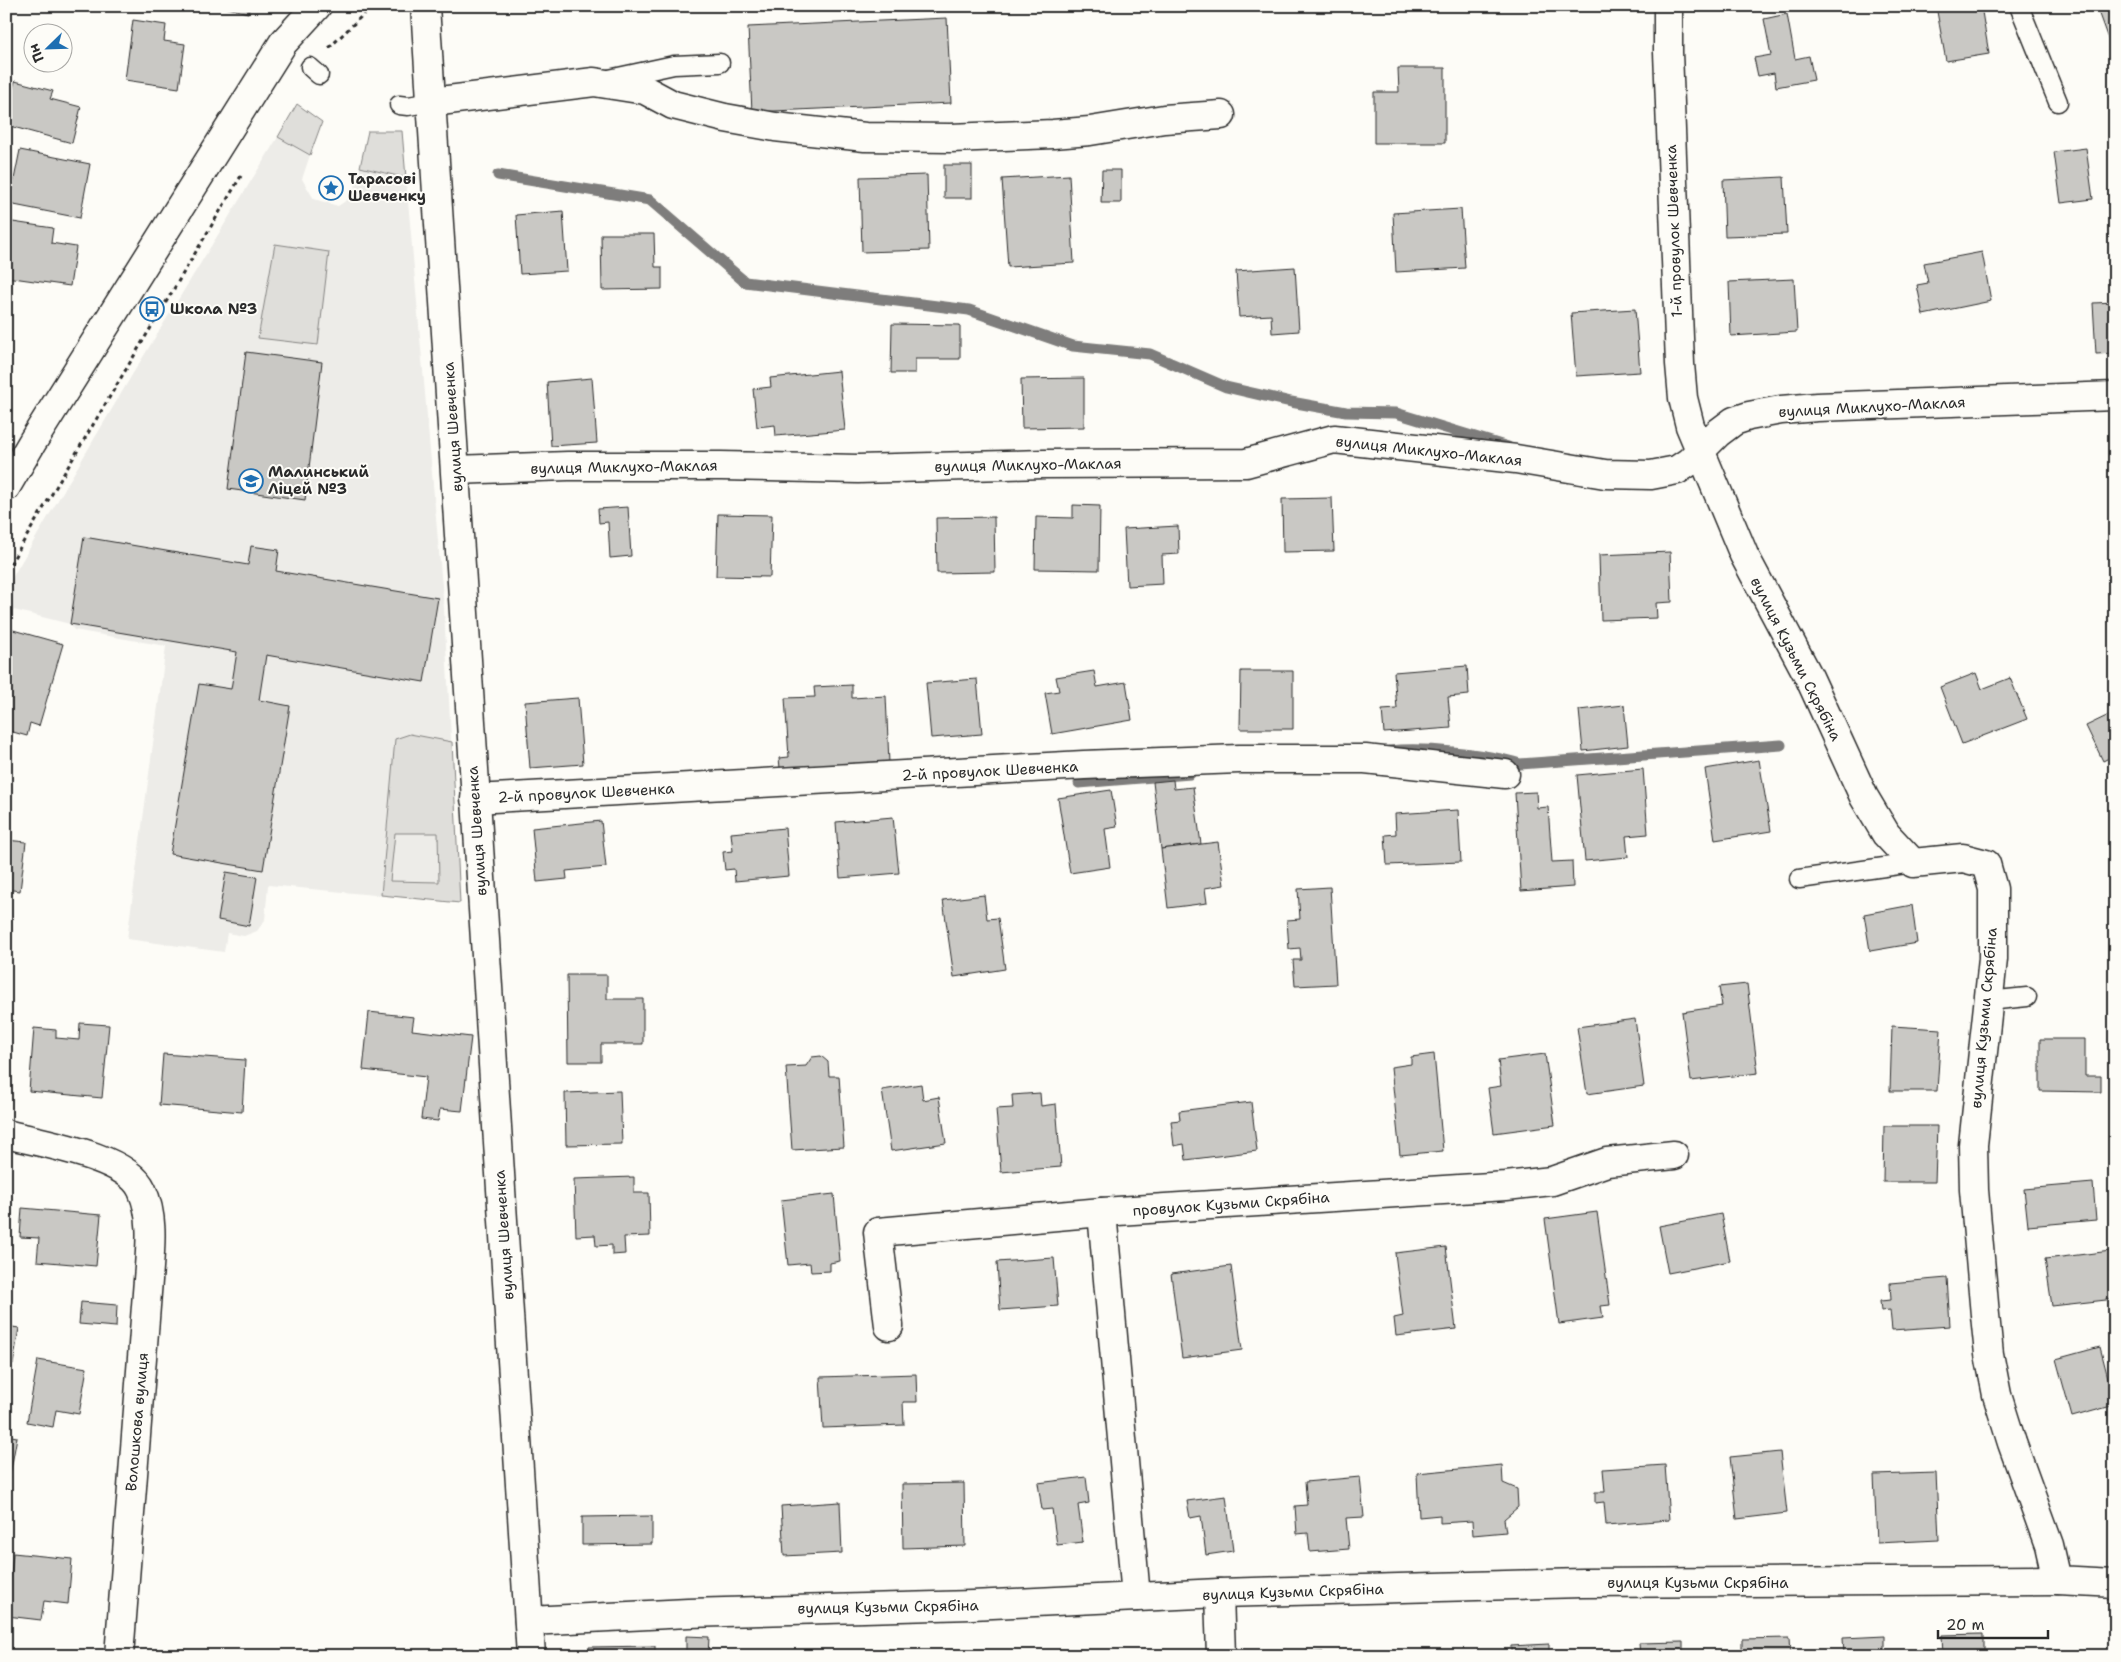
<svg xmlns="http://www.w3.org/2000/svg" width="2121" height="1662" font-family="'Shantell Sans',sans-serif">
<rect width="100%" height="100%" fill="#fdfcf7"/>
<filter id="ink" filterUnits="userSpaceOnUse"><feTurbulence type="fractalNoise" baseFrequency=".02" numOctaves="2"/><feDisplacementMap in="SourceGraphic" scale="10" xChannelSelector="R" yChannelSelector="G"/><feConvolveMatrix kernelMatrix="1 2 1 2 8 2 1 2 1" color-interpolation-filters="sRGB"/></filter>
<g filter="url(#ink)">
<!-- built -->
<polygon fill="#edece8" points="278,137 310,155 302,179 314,199 338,206 353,196 360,167 406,178 444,609 460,903 268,885 265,920 257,931 244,936 227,933 224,952 127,939 166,646 74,630 70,624 6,608 6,588 132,375"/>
<!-- green -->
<g fill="#dfdeda" stroke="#858482" fill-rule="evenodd">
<polygon points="297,104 322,122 310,155 278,137"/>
<polygon points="368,131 402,131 406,178 360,167"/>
<polygon points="275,244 329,252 318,345 258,338"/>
<path d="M410,734L452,742L460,903L381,895L395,739ZM395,833H438L439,882L390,881Z"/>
</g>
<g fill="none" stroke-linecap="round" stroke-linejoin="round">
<!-- stream -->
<g stroke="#7e7d7b" stroke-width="11">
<polyline points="498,175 650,200 745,282 969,310 1073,346 1150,354 1226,387 1291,402 1346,412 1396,413 1508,447"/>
<path d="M1389,751C1424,747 1487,754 1520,764L1781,745"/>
<polyline points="1079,783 1190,774"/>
</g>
</g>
<!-- building -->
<g fill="#c9c8c4" stroke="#2b2b2b">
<polygon points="220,6 250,6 248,13"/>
<polygon points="1936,6 1981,6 1989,54 1946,61"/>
<polygon points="2096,6 2115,6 2115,58"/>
<polygon points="1787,14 1795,59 1809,56 1814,80 1776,87 1774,73 1758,76 1754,58 1771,55 1764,19"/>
<polygon points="947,18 951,103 752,112 748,27"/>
<polygon points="133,20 166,25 164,41 185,44 179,88 125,80"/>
<polygon points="1398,68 1445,68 1445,143 1374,143 1374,92 1399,92"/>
<polygon points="15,81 53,91 50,99 81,107 72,143 6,125 6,111"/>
<polygon points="2086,148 2093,199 2061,203 2054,152"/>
<polygon points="20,150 90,164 80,218 9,204"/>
<rect x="944" y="165" width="28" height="33"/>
<polygon points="1102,170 1121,170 1121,203 1101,203"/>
<polygon points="927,175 929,250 862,252 860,177"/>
<polygon points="1069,175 1074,263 1008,267 1002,179"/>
<polygon points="1784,177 1787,234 1725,236 1723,180"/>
<polygon points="1461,209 1465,268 1396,272 1393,213"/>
<polygon points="563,211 567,271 520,274 516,215"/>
<polygon points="6,221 53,228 51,243 76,247 70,286 6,277"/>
<polygon points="601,234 654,234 655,267 662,267 662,289 602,290"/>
<polygon points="1982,252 1991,301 1923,315 1917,285 1928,283 1924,263"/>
<polygon points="1295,267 1299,331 1272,333 1271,315 1239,317 1236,271"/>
<polygon points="1794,279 1797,332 1731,336 1729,282"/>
<polygon points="2115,302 2115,353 2096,354 2093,303"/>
<polygon points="1635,309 1640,372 1576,376 1571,313"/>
<polygon points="892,324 960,325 960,359 915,359 915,373 891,373"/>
<polygon points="246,352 322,362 305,500 228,489"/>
<polygon points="839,371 845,430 776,436 775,425 757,427 753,389 771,387 770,378"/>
<polygon points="592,378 597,443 551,446 547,382"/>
<polygon points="1084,378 1084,427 1022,428 1021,379"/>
<polygon points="1332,498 1334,551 1283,552 1282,499"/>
<polygon points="1073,505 1100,506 1099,570 1035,569 1036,517 1073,518"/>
<polygon points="628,507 631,556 610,558 608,522 599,523 598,509"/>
<polygon points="718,514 772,515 770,577 716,576"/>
<polygon points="994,517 995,572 937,573 936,518"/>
<polygon points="1178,526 1179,554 1162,555 1163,584 1127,586 1124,529"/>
<polygon points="84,537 248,565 251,546 279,550 276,571 438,598 424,682 266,655 259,700 290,706 263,870 170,854 199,684 231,689 237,652 70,624"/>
<polygon points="1670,552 1672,602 1656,603 1657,618 1601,620 1599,555"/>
<polygon points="6,628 63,644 39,726 30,723 27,736 6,730"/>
<polygon points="1467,666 1469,695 1448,697 1451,728 1384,733 1382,710 1397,709 1394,672"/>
<polygon points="1094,671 1097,687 1126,682 1132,720 1052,734 1045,693 1059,691 1056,677"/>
<polygon points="1241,671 1293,671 1293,729 1240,729"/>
<polygon points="1976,673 1982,689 2010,678 2027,719 1962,744 1940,687"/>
<polygon points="977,679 982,734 931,738 926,683"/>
<polygon points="852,685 852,698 886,696 889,763 780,768 779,758 789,757 785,698 815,697 814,687"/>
<polygon points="578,698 583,764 530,768 525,702"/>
<polygon points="1624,705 1628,746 1583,751 1579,710"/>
<polygon points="2115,712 2115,755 2103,761 2086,726"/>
<polygon points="1759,760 1771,831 1715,840 1705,769"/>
<polygon points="1643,769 1648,834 1626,836 1628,857 1585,861 1577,775"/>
<polygon points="1173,780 1174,789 1193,787 1201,844 1161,849 1153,782"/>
<polygon points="1111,790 1117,827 1105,829 1110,867 1070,873 1058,798"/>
<polygon points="1536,792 1537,808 1548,807 1552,862 1572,861 1573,887 1521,891 1515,793"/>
<polygon points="1458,810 1461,862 1387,865 1385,835 1396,834 1395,814"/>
<polygon points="893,817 899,873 840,878 836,822"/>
<polygon points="601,821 606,867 566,871 567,879 537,882 532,828"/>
<polygon points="785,828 789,876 735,881 734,869 725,870 723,852 733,851 731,833"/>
<polygon points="6,840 26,842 20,891 6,889"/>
<polygon points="1218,842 1224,885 1205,888 1207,903 1168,908 1161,849"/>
<polygon points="226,872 257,877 249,926 218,920"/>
<polygon points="1330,887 1336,984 1295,986 1293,960 1301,960 1300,948 1289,949 1287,920 1300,919 1298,889"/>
<polygon points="984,895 987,919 998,918 1005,969 954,977 943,900"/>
<polygon points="1912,905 1917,943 1870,951 1864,914"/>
<polygon points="567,975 607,975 607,999 643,999 643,1044 601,1044 601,1062 568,1062"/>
<polygon points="1747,984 1758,1073 1691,1081 1682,1012 1722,1006 1719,987"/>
<polygon points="369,1012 414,1017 412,1030 471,1037 462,1111 440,1109 438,1121 421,1119 426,1077 363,1070"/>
<polygon points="1635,1019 1644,1086 1587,1094 1577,1027"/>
<polygon points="80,1023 109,1025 102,1098 29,1091 34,1028 56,1030 56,1038 79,1040"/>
<polygon points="1892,1026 1941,1029 1937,1091 1890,1091"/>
<polygon points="2040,1039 2085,1039 2085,1076 2101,1076 2101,1092 2040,1091"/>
<polygon points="163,1054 245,1060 242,1112 159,1105"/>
<polygon points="1434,1054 1443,1151 1400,1155 1391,1067 1411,1064 1411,1057"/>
<polygon points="1545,1054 1555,1125 1494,1133 1488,1088 1501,1086 1498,1060"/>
<polygon points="821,1056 828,1062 829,1076 839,1076 844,1147 792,1150 786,1067 806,1066 812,1057"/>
<polygon points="921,1084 923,1100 939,1097 946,1143 891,1151 882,1090"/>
<polygon points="620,1091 622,1144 566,1145 565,1093"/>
<polygon points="1040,1093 1041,1106 1056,1104 1061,1167 1001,1172 996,1109 1013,1108 1012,1095"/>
<polygon points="1251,1102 1257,1151 1186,1160 1184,1144 1174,1146 1171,1121 1180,1120 1179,1111"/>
<polygon points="1884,1126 1937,1126 1935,1182 1883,1182"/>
<polygon points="634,1177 634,1193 649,1193 650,1236 624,1237 625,1254 612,1255 612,1245 596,1246 595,1235 576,1236 574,1179"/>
<polygon points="2093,1183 2096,1220 2028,1226 2024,1189"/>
<polygon points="834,1194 840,1261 830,1263 830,1271 811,1272 810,1263 788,1265 781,1200"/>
<polygon points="22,1208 101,1215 96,1266 37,1261 39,1238 20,1237"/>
<polygon points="1597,1212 1610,1305 1601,1306 1603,1318 1559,1324 1545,1219"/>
<polygon points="1721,1214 1730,1261 1668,1273 1659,1226"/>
<polygon points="1446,1247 1456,1329 1396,1336 1394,1318 1403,1316 1395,1253"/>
<polygon points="2111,1251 2115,1299 2052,1306 2045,1259"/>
<polygon points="1054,1258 1058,1306 1000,1310 997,1262"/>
<polygon points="1231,1266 1242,1350 1182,1358 1171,1274"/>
<polygon points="1947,1278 1950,1326 1892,1330 1890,1310 1881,1311 1880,1301 1891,1300 1890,1283"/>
<polygon points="81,1302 117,1305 116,1327 79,1324"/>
<polygon points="6,1326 19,1328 13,1364 6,1363"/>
<polygon points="2100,1347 2115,1405 2072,1417 2056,1359"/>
<polygon points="38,1360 87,1368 79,1414 56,1410 53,1427 27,1422"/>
<polygon points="916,1374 917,1402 903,1402 904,1425 823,1428 820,1377"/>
<polygon points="6,1435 17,1437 9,1480 6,1480"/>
<polygon points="1780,1452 1787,1513 1737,1519 1730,1457"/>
<polygon points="1502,1465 1503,1483 1517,1489 1518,1507 1504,1519 1506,1532 1473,1535 1472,1521 1440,1523 1440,1515 1419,1517 1417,1473"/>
<polygon points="1665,1465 1669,1520 1606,1525 1604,1502 1595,1503 1595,1492 1605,1492 1603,1469"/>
<polygon points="1936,1473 1939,1540 1877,1543 1874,1475"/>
<polygon points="1086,1477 1089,1503 1078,1505 1083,1542 1057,1545 1052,1509 1042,1510 1038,1483"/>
<polygon points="1360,1477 1364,1517 1346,1518 1349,1549 1310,1552 1308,1533 1297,1534 1295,1506 1307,1505 1305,1482"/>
<polygon points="964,1483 965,1546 903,1548 902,1484"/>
<polygon points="1226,1496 1233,1551 1206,1555 1201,1516 1190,1518 1187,1501"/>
<polygon points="840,1502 842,1553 784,1556 781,1506"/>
<polygon points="652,1516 652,1544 582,1545 582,1517"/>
<polygon points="13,1553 72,1559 68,1604 44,1601 41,1620 7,1616"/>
<polygon points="1983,1634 1983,1654 2003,1654 2003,1656 1943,1656 1942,1635"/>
<polygon points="686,1636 709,1637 708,1656 686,1656"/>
<polygon points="1885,1636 1885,1656 1844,1656 1843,1638"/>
<polygon points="1789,1638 1790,1656 1742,1656 1742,1639"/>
<polygon points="1683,1642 1683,1656 1640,1656 1639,1643"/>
<polygon points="1549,1644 1549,1656 1511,1656 1511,1646"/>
<polygon points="655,1646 655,1656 589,1656 589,1647"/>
<polygon points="1323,1652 1323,1656 1271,1656 1271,1655"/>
</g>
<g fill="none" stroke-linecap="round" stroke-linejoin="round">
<!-- service casing -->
<g stroke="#2b2b2b" stroke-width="21">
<g id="service">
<polyline points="2019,6 2058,102"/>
<polyline points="310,67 319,75"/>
<polyline points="609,79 674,65 720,63"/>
<polyline points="399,105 408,106 432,102"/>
<polyline points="1799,879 1913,863"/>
<polyline points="1988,1001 2027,997"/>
</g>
</g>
<!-- minor casing -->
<g stroke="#2b2b2b" stroke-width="31">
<g id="minor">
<polyline points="425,6 531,1656"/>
<polyline points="1668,6 1668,52 1680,364 1683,398 1690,426 1744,555 1809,677 1864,797 1886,834 1913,863 1963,858 1986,864 1993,889 1993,959 1973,1145 1974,1190 1985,1315 1989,1354 1997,1395 2012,1443 2049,1545 2057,1580 2115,1583"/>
<polyline points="432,102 594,82 645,90 673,105 725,118 775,127 865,137 950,138 1053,134 1090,131 1164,119 1221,115"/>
<polyline points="456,470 568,466 721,466 858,469 1044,464 1246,463 1334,439 1516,459 1605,474 1651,475 1677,470 1689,462 1718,433 1734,421 1749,416 1781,410 1817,407 2115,396"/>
<polyline points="475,799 1084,765 1239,759 1365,759 1505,774"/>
<path d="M6,1134C41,1143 127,1156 142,1190C153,1215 151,1241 149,1267L119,1656"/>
<polyline points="1102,1212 1136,1597"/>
<polyline points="889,1326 878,1232 1102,1212 1506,1186 1552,1181 1607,1162 1674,1155"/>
<polyline points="1219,1593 1221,1656"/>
<polyline points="529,1621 688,1613 972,1605 1219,1593 1582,1583 2057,1580"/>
</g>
</g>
<!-- tertiary casing -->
<g stroke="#2b2b2b" stroke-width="31">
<polyline id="tertiary" points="6,487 33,441 283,43 317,6"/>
</g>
<!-- path -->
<g stroke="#2b2b2b" stroke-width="3" stroke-dasharray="4 4" stroke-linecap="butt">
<polyline points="329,48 372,6"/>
<polyline points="6,571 241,176"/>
</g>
<!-- service -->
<use href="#service" stroke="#fdfcf7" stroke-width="18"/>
<!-- minor -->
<use href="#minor" stroke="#fdfcf7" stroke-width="28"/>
<!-- tertiary -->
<use href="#tertiary" stroke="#fdfcf7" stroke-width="28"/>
</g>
</g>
<!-- icons -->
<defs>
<g id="sight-ring" transform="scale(1.25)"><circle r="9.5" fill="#fdfcf7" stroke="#1f6fb2" stroke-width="1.5"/><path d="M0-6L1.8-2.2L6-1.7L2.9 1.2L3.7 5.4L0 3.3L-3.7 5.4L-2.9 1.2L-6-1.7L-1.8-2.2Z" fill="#1f6fb2"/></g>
<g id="bus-ring" transform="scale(1.25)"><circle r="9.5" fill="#fdfcf7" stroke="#1f6fb2" stroke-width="1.5"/><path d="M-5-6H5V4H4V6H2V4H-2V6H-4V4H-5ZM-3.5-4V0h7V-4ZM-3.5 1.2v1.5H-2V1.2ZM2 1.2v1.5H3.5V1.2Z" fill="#1f6fb2"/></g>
<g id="school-ring" transform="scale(1.25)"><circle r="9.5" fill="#fdfcf7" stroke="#1f6fb2" stroke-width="1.5"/><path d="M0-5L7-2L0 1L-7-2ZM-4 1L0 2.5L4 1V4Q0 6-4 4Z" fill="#1f6fb2"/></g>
</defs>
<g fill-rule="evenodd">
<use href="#sight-ring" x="331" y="188"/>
<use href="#bus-ring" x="152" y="309"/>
<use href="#school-ring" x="251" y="481"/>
</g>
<g text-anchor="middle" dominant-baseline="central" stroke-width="4" stroke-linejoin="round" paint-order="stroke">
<!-- poi labels -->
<g font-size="15" font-weight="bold" fill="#2b2b2b" stroke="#fdfcf7" text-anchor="start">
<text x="348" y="179">Тарасові<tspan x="348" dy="17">Шевченку</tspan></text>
<text x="170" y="309">Школа №3</text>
<text x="268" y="472">Малинський<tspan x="268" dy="17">Ліцей №3</tspan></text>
</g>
<!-- street labels -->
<g font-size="15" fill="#2b2b2b" stroke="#fdfcf7">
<text transform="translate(1674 231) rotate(-92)">1-й провулок Шевченка</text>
<text transform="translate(1872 407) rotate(-3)">вулиця Миклухо-Маклая</text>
<text transform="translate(453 427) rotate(-94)">вулиця Шевченка</text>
<text transform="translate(1429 451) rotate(6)">вулиця Миклухо-Маклая</text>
<text transform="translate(1028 465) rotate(-1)">вулиця Миклухо-Маклая</text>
<text transform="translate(624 467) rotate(-1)">вулиця Миклухо-Маклая</text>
<text transform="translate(1796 659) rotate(63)">вулиця Кузьми Скрябіна</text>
<text transform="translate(990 771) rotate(-3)">2-й провулок Шевченка</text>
<text transform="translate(586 793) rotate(-3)">2-й провулок Шевченка</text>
<text transform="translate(477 831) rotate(-94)">вулиця Шевченка</text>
<text transform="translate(1984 1018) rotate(-85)">вулиця Кузьми Скрябіна</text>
<text transform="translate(1231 1204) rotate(-4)">провулок Кузьми Скрябіна</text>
<text transform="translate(504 1235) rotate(-94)">вулиця Шевченка</text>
<text transform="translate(137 1422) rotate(-85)">Волошкова вулиця</text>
<text x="1698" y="1583">вулиця Кузьми Скрябіна</text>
<text transform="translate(1293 1592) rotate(-2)">вулиця Кузьми Скрябіна</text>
<text transform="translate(888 1607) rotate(-1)">вулиця Кузьми Скрябіна</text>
</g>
</g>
<!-- margin -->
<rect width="2121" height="1662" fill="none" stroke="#fdfcf7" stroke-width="25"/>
<rect x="12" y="12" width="2096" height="1637" fill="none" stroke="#2b2b2b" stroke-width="2" filter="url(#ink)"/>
<!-- north arrow -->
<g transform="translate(48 48) rotate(247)"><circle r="24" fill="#fdfcf7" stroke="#a9a8a5"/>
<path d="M0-4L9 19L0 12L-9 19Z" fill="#1f6fb2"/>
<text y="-8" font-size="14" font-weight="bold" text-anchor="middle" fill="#2b2b2b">Пн</text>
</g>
<!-- scale -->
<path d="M1938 1630v8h110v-8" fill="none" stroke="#2b2b2b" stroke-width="2.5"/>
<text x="1946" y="1630" font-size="15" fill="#2b2b2b" stroke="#fdfcf7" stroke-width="4" paint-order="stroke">20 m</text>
</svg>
